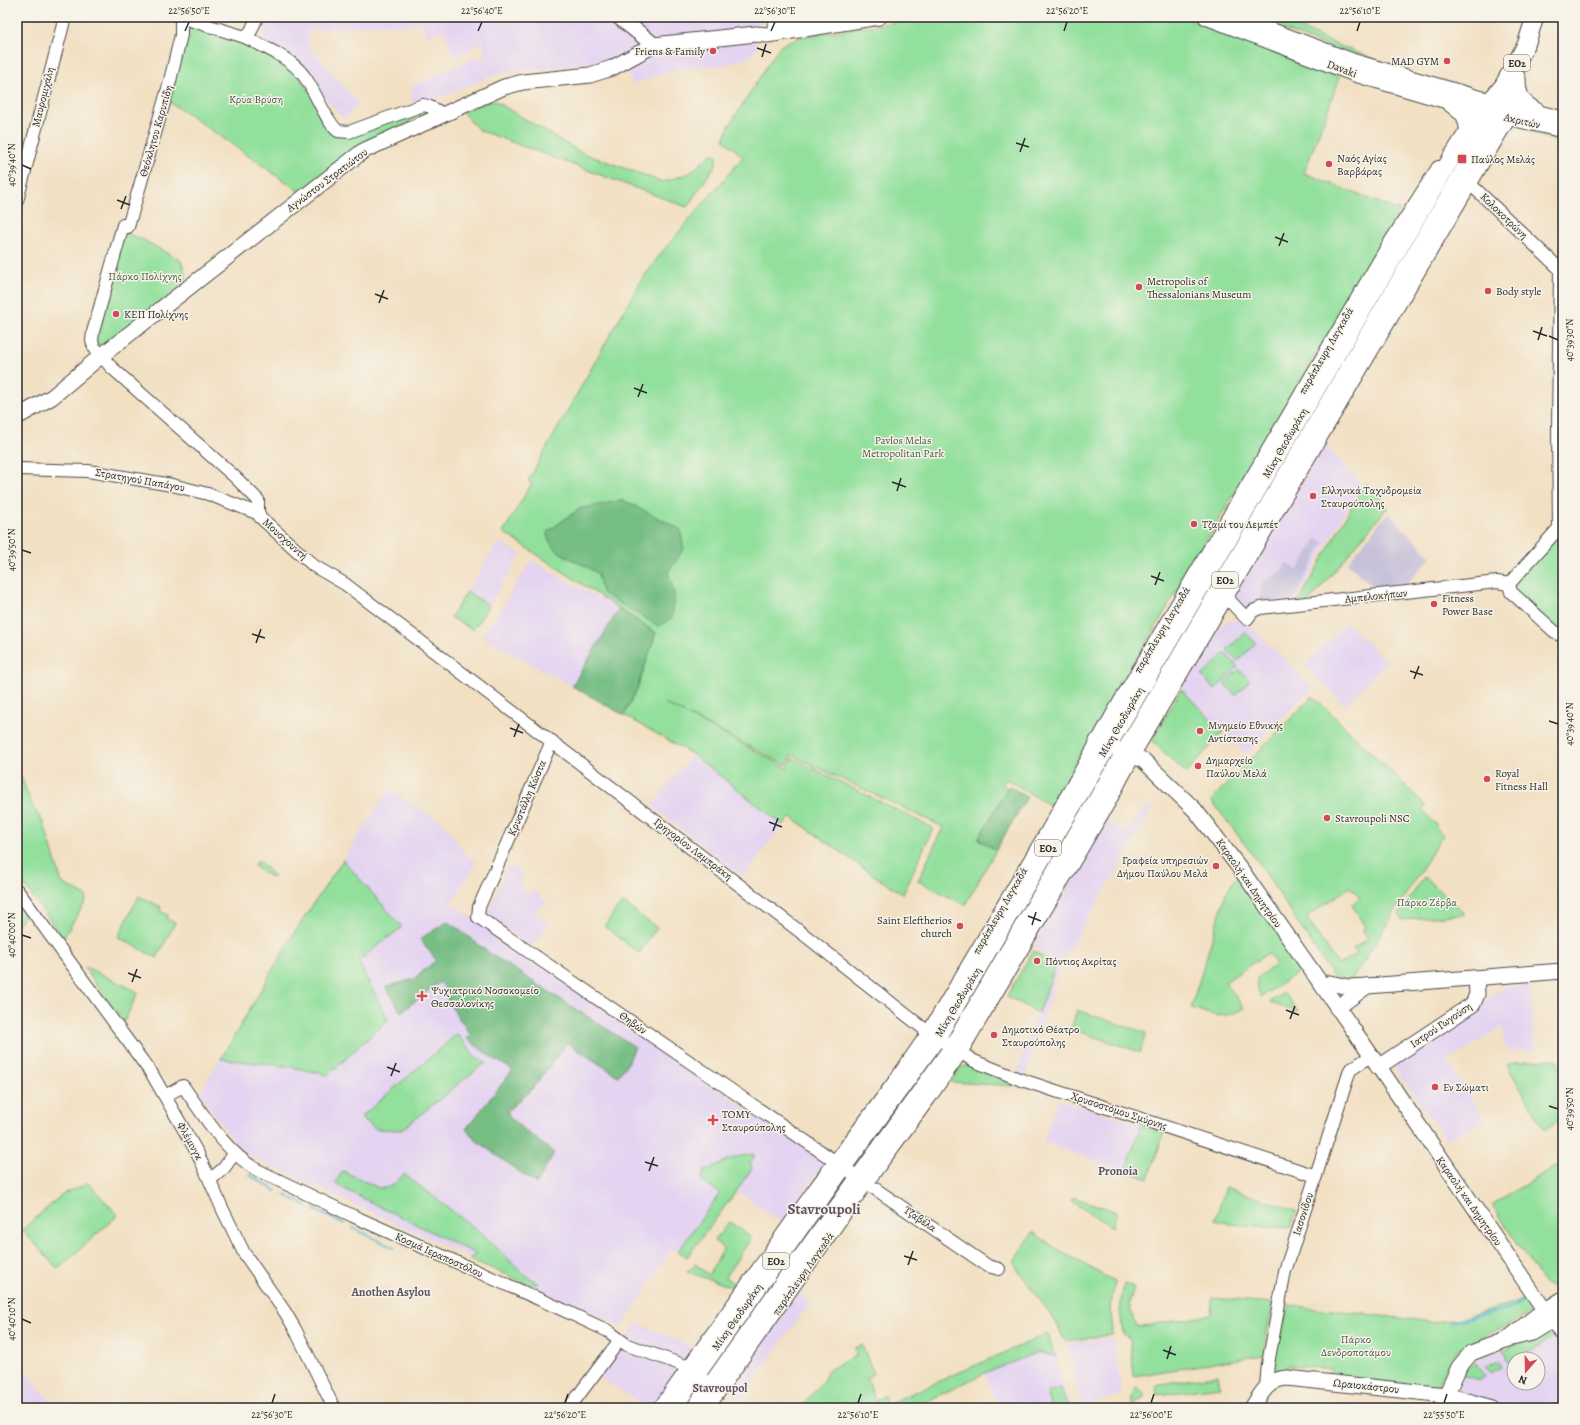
<svg xmlns="http://www.w3.org/2000/svg" width="1580" height="1425" font-family="Alegreya,serif">
<rect width="100%" height="100%" fill="#f7f3e8"/>
<filter id="ink" filterUnits="userSpaceOnUse"><feTurbulence type="fractalNoise" baseFrequency=".025" numOctaves="2"/><feDisplacementMap in="SourceGraphic" scale="8" xChannelSelector="R" yChannelSelector="G"/><feConvolveMatrix kernelMatrix="1 2 1 2 8 2 1 2 1" color-interpolation-filters="sRGB"/></filter>
<filter id="wash" filterUnits="userSpaceOnUse"><feTurbulence type="fractalNoise" baseFrequency=".012" numOctaves="4" result="noise"/><feDisplacementMap in="SourceGraphic" scale="16" xChannelSelector="R" yChannelSelector="G"/><feGaussianBlur stdDeviation="0.9" result="paint"/><feColorMatrix in="noise" values="0 0 0 0 0 0 0 0 0 0 0 0 0 0 0 0 0 1.4 0 .05"/><feComposite in="paint" operator="in"/></filter>
<g filter="url(#wash)">
<rect width="100%" height="100%" fill="#f2e0c3"/>
<!-- built -->
<g fill="#e4d3f1" fill-rule="evenodd">
<polygon points="267,17 663,17 675,20 676,17 778,17 752,26 757,49 748,57 736,62 720,66 682,67 633,84 620,55 610,61 603,62 497,74 438,98 412,104 411,87 478,56 481,59 484,58 483,39 479,40 480,44 470,47 471,52 470,50 461,53 462,54 454,58 443,29 428,37 419,21 409,25 373,24 307,31 309,47 359,104 344,119 290,58 260,41"/>
<polygon points="1324,444 1361,484 1295,602 1243,613 1232,600"/>
<polygon points="498,542 521,554 489,605 467,592"/>
<polygon points="531,561 619,609 572,686 483,637"/>
<polygon points="1244,620 1313,687 1246,754 1181,689 1216,630 1228,621"/>
<polygon points="1346,623 1387,661 1345,705 1304,666"/>
<polygon points="692,755 783,825 743,877 652,806"/>
<polygon points="389,789 445,824 465,854 469,855 476,863 451,903 825,1163 782,1223 737,1191 687,1257 672,1248 622,1327 243,1153 199,1094 294,933 343,860"/>
<polygon points="1147,805 1152,808 1139,833 1103,893 1071,947 1055,980 1025,1079 1016,1076 1050,973 1056,963 1033,947 1107,821 1130,833 1130,831"/>
<polygon points="508,866 523,872 519,882 523,884 521,889 529,893 531,890 539,894 539,897 549,901 534,911 549,923 533,945 529,945 487,916"/>
<polygon points="1529,984 1535,1050 1509,1052 1504,1042 1502,1026 1447,1062 1465,1088 1484,1120 1446,1140 1390,1061 1488,999 1504,987"/>
<polygon points="1058,1099 1141,1125 1125,1171 1043,1142"/>
<polygon points="798,1293 811,1302 740,1399 728,1391"/>
<polygon points="637,1322 697,1350 655,1408 649,1408 600,1378"/>
<path d="M1554,1326L1563,1335V1408H1476L1459,1403L1460,1384L1463,1372L1473,1363L1482,1358L1505,1349ZM1514,1359H1538V1383H1514Z"/>
<polygon points="1113,1338 1122,1395 1082,1405 1067,1344"/>
<polygon points="1039,1352 1056,1357 1070,1408 998,1408 985,1373"/>
<polygon points="17,1360 39,1387 56,1408 17,1408"/>
</g>
<!-- industrial -->
<g fill="#c6c0d9">
<polygon points="1388,513 1431,557 1403,588 1374,588 1347,563"/>
<polygon points="1317,538 1324,542 1293,600 1260,601 1262,583 1281,571 1286,563 1298,570"/>
</g>
<!-- green -->
<g fill="#93e09d" stroke="#5f8664" fill-rule="evenodd">
<path d="M930,17H1182L1340,77L1304,173L1400,211C1285,410 1165,606 1053,807L1006,779L1002,785L1008,788L978,839L996,850L965,905L918,881L943,827L791,755L786,765L664,703L787,768L792,758L933,828L903,894L879,879L791,817L783,825L692,754L624,715L637,689L656,633L503,532L532,483L528,481L640,282L662,252L743,157L724,140L729,126L779,47L789,41L805,36Z"/>
<polygon points="1251,17 1275,17 1340,46 1396,67 1354,57"/>
<polygon points="201,22 286,59 338,131 415,106 428,113 358,147 300,192 190,115 166,100 181,35"/>
<polygon points="493,100 580,152 663,182 690,173 713,153 717,156 716,164 687,207 479,130 462,112"/>
<polygon points="1538,130 1563,137 1563,144 1531,132"/>
<polygon points="124,233 142,239 181,261 184,268 187,282 100,349 95,338"/>
<polygon points="1365,483 1388,507 1308,603 1297,604"/>
<polygon points="1563,527 1563,637 1511,592 1517,574"/>
<polygon points="467,592 489,605 473,630 451,617"/>
<polygon points="1245,632 1256,643 1238,661 1227,650"/>
<polygon points="1225,653 1238,667 1215,690 1202,676"/>
<polygon points="1239,669 1250,680 1236,695 1224,684"/>
<polygon points="1181,689 1223,732 1186,773 1153,742 1153,739"/>
<path d="M1313,696L1425,805L1423,811L1437,825L1435,827L1443,835L1351,981L1334,978L1259,863L1211,800ZM1350,887L1360,897L1352,905L1366,927L1362,930L1368,938L1353,949L1356,954L1338,965L1306,917Z"/>
<polygon points="17,767 33,807 44,824 62,883 86,896 86,901 63,938 17,875"/>
<polygon points="258,860 274,876 272,878 254,866"/>
<polygon points="343,860 402,927 358,961 388,1020 328,1075 292,1067 221,1059 294,933"/>
<path d="M1240,875L1303,969L1261,997L1258,991L1257,978L1276,964L1268,953L1225,982L1244,1008C1221,1021 1214,1015 1191,1008L1226,893L1233,881Z"/>
<polygon points="1424,877 1465,914 1402,920 1399,914"/>
<polygon points="139,896 161,907 160,911 168,915 167,919 175,923 157,958 118,937"/>
<polygon points="17,901 26,916 17,925"/>
<polygon points="622,902 657,928 639,953 604,926"/>
<polygon points="1033,951 1056,965 1038,1013 1007,996"/>
<polygon points="86,967 138,992 124,1022 85,969"/>
<polygon points="1284,993 1285,994 1298,1012 1271,1003 1271,1001"/>
<polygon points="1077,1010 1146,1033 1140,1052 1071,1029"/>
<polygon points="457,1034 476,1057 486,1062 401,1130 376,1129 361,1117"/>
<polygon points="1557,1059 1560,1069 1563,1072 1563,1117 1544,1130 1507,1065 1513,1062"/>
<polygon points="968,1065 1014,1083 1014,1086 950,1082 960,1068"/>
<polygon points="1141,1125 1164,1133 1148,1179 1125,1171"/>
<polygon points="754,1154 754,1158 750,1163 752,1168 735,1193 687,1257 679,1252 679,1250 720,1193 703,1183 702,1179 704,1171 735,1157"/>
<polygon points="1563,1162 1563,1288 1558,1291 1545,1284 1491,1205"/>
<path d="M343,1171L379,1188C391,1190 397,1181 404,1174L481,1233L523,1273L539,1284L531,1285L469,1259L476,1254L348,1191L335,1183Z"/>
<polygon points="88,1183 118,1215 58,1269 22,1230 63,1194"/>
<polygon points="1226,1187 1296,1211 1290,1228 1231,1224 1215,1220"/>
<polygon points="1073,1197 1117,1212 1112,1227 1071,1201"/>
<polygon points="729,1222 752,1237 725,1277 734,1284 732,1287 687,1272 695,1264 709,1275 724,1248 714,1241"/>
<polygon points="1033,1232 1054,1247 1115,1282 1110,1308 1113,1331 1112,1335 1065,1341 1056,1322 1016,1267 1014,1261"/>
<polygon points="1124,1283 1134,1287 1129,1305 1137,1327 1211,1315 1212,1298 1273,1303 1263,1355 1134,1376 1130,1338 1123,1334 1120,1310"/>
<polygon points="1532,1297 1535,1307 1533,1312 1475,1341 1456,1352 1448,1363 1438,1386 1431,1387 1328,1376 1331,1369 1292,1365 1287,1365 1286,1370 1273,1369 1277,1345 1281,1340 1288,1305 1433,1322 1461,1319"/>
<polygon points="1552,1327 1556,1335 1517,1359 1514,1359 1514,1361 1510,1363 1503,1350"/>
<polygon points="1047,1334 1056,1357 1039,1352 985,1373 913,1408 800,1408 823,1381 828,1370 856,1356 855,1348 862,1345 874,1374 867,1378 875,1400 884,1396 887,1404"/>
<polygon points="1499,1360 1502,1366 1490,1373 1486,1367"/>
<polygon points="1476,1362 1485,1377 1480,1380 1463,1375 1468,1367"/>
<polygon points="1218,1375 1220,1387 1157,1395 1156,1385"/>
<polygon points="1061,1388 1068,1408 1052,1408 1047,1392"/>
<polygon points="1135,1389 1139,1389 1145,1396 1132,1406 1132,1395"/>
</g>
<!-- forest -->
<g fill="#76be84" stroke="#507458">
<path d="M623,500L680,529L684,549L668,572C674,591 677,600 671,619L658,626L602,593L598,574C592,570 586,566 579,563C566,556 548,549 547,532L579,509Z"/>
<polygon points="619,609 656,633 637,689 624,715 572,686"/>
<polygon points="1009,786 1027,797 996,850 978,839"/>
<polygon points="448,921 492,955 635,1047 628,1063 618,1076 567,1043 532,1089 507,1111 511,1119 554,1153 536,1184 477,1141 466,1129 513,1070 491,1057 466,1038 470,1034 448,1002 445,988 440,982 401,1012 386,987 414,979 436,960 420,939"/>
</g>
<g fill="none" stroke-linecap="round" stroke-linejoin="round">
<!-- stream -->
<g stroke="#56b8d4" stroke-width="2.5">
<polyline points="250,1175 276,1191"/>
<polyline points="285,1195 307,1206"/>
<polyline points="315,1210 345,1224"/>
<polyline points="353,1228 394,1248"/>
<polyline points="1450,1322 1510,1308 1523,1301"/>
</g>
</g>
</g>
<g filter="url(#ink)">
<g fill="none" stroke-linecap="round" stroke-linejoin="round">
<!-- minor casing -->
<g stroke="#494642" stroke-width="14">
<g id="minor">
<polyline points="180,17 245,37 251,31 257,17"/>
<path d="M245,37C265,48 290,57 304,76C315,90 326,122 338,131L349,132L423,105L428,106L438,111L439,117"/>
<polyline points="1466,180 1563,272"/>
<polyline points="17,201 65,17"/>
<polyline points="123,225 93,332 92,341 94,347 111,367 235,477 258,500 258,512 260,517 314,566 345,584 411,634 807,937 928,1032 974,1061 1019,1079 1316,1176"/>
<polyline points="128,227 169,85 181,35 181,17"/>
<polyline points="17,469 88,471 172,485 208,494 259,514"/>
<polyline points="1563,527 1559,528 1509,584 1511,592 1555,632 1563,637"/>
<polyline points="1559,528 1558,426 1560,269"/>
<polyline points="1227,598 1247,619 1253,611 1260,608 1497,582 1509,584"/>
<polyline points="552,741 479,907 478,917 988,1266 999,1269"/>
<polyline points="17,890 152,1074 198,1154 222,1208 244,1253 285,1312 295,1329 334,1408"/>
<path d="M165,1096L183,1086C205,1117 224,1150 257,1170L353,1216L559,1308L608,1331L627,1345L683,1365L718,1390"/>
<polyline points="210,1180 224,1168 234,1154"/>
<polyline points="1266,1386 1268,1364 1285,1271 1290,1256 1350,1070 1371,1056"/>
<polyline points="569,1408 619,1341"/>
<polyline points="659,1408 817,1185 895,1080 928,1032 1046,832 1115,709 1388,245 1438,167"/>
<polyline points="708,1408 867,1183 929,1099 961,1053 1109,803 1138,748 1502,131 1510,118 1509,111"/>
<polyline points="1440,1408 1446,1395"/>
</g>
</g>
<!-- major casing -->
<g stroke="#494642" stroke-width="17">
<g id="major">
<polyline points="619,17 654,45"/>
<polyline points="1206,17 1355,74 1481,111 1563,130"/>
<polyline points="1236,17 1355,62 1475,97 1563,119"/>
<polyline points="775,26 806,17"/>
<polyline points="17,417 52,397 96,360 363,151 504,87 523,82 590,75 612,68 654,45 756,34 767,35 879,17"/>
<polyline points="1097,741 1143,760 1195,810 1209,828 1242,871 1366,1048 1522,1277 1552,1321 1563,1333"/>
<polyline points="1330,983 1349,987 1367,986 1563,971"/>
<polyline points="1337,1008 1367,986"/>
<polyline points="1378,1067 1473,1004 1477,994 1476,978"/>
<polyline points="1510,1337 1536,1316 1563,1299"/>
<polyline points="1446,1395 1459,1367 1471,1353 1508,1339 1532,1333 1563,1314"/>
<path d="M1252,1408C1261,1394 1268,1379 1287,1378L1446,1395L1492,1408"/>
</g>
</g>
<!-- highway casing -->
<g stroke="#494642" stroke-width="19">
<g id="highway">
<path d="M1517,78C1517,96 1521,103 1537,112"/>
<polyline points="1449,102 1465,115 1469,130"/>
<polyline points="673,1408 843,1167 937,1038 1452,157 1481,111 1503,86 1526,45 1535,17"/>
<polyline points="695,1408 791,1272 952,1048 1512,88"/>
</g>
</g>
<!-- minor -->
<use href="#minor" stroke="#fff" stroke-width="12"/>
<!-- major -->
<use href="#major" stroke="#fff" stroke-width="15"/>
<!-- highway -->
<use href="#highway" stroke="#fff" stroke-width="17"/>
</g>
</g>
<!-- ticks -->
<path fill="none" stroke="#2b2b2b" stroke-width="1.5" d="M185,31L189,22M478,31L482,22M771,31L775,22M1064,31L1067,22M1357,31L1360,22M757,48L771,53M762,57L766,44M1016,143L1029,147M1020,152L1025,138M22,165L31,169M117,200L130,205M121,209L126,196M1275,237L1288,242M1279,246L1284,233M375,294L388,299M379,303L384,290M1533,331L1547,336M1549,336L1558,340M1538,340L1542,327M634,388L647,393M638,397L643,384M892,482L906,487M897,491L901,478M22,550L31,553M1151,576L1164,581M1155,585L1160,572M252,634L265,638M256,643L261,629M1410,671L1423,675M1414,679L1419,666M1549,721L1558,724M510,728L523,733M514,737L519,724M769,822L782,827M773,831L778,818M1028,916L1041,921M1032,925L1036,912M22,935L31,938M128,973L141,978M132,982L137,969M1286,1010L1299,1015M1290,1019L1295,1006M387,1067L400,1072M391,1076L396,1063M1549,1106L1558,1109M645,1162L658,1166M649,1171L654,1157M904,1256L917,1260M908,1265L913,1251M22,1319L31,1323M1163,1350L1176,1355M1167,1359L1171,1346M272,1403L275,1394M565,1403L568,1394M858,1403L861,1394M1151,1403L1154,1394M1444,1403L1447,1394"/>
<!-- markers -->
<g fill="#d1495b" stroke="#f7f3e8" stroke-width="1.5">
<circle cx="713" cy="51" r="4"/>
<circle cx="1447" cy="61" r="4"/>
<rect x="1457" y="154" width="10" height="10" rx="2"/>
<circle cx="1329" cy="164" r="4"/>
<circle cx="1139" cy="287" r="4"/>
<circle cx="1488" cy="291" r="4"/>
<circle cx="116" cy="314" r="4"/>
<circle cx="1313" cy="496" r="4"/>
<circle cx="1194" cy="524" r="4"/>
<circle cx="1434" cy="604" r="4"/>
<circle cx="1200" cy="731" r="4"/>
<circle cx="1198" cy="766" r="4"/>
<circle cx="1487" cy="779" r="4"/>
<circle cx="1327" cy="818" r="4"/>
<circle cx="1216" cy="866" r="4"/>
<circle cx="960" cy="926" r="4"/>
<circle cx="1037" cy="961" r="4"/>
<path d="M420 990h4v4h4v4h-4v4h-4v-4h-4v-4h4z"/>
<circle cx="994" cy="1035" r="4"/>
<circle cx="1435" cy="1087" r="4"/>
<path d="M711 1114h4v4h4v4h-4v4h-4v-4h-4v-4h4z"/>
</g>
<g text-anchor="middle" dominant-baseline="central" stroke-width="3" stroke-linejoin="round" paint-order="stroke">
<!-- shield labels -->
<g fill="#f7f3e8" stroke="#686764" stroke-width="1">
<rect x="1504" y="55" width="26" height="16" rx="3"/>
<rect x="1212" y="572" width="26" height="16" rx="3"/>
<rect x="1035" y="840" width="26" height="16" rx="3"/>
<rect x="763" y="1253" width="26" height="16" rx="3"/>
</g>
<g font-size="10" font-weight="bold" fill="#2b2b2b">
<text x="1517" y="63">ΕΟ2</text>
<text x="1225" y="580">ΕΟ2</text>
<text x="1048" y="848">ΕΟ2</text>
<text x="776" y="1261">ΕΟ2</text>
</g>
<!-- poi labels -->
<g font-size="11" fill="#2b2b2b" stroke="#f7f3e8" text-anchor="start">
<text x="705" y="51" text-anchor="end">Friens &amp; Family</text>
<text x="1439" y="61" text-anchor="end">MAD GYM</text>
<text x="1337" y="158">Ναός Αγίας<tspan x="1337" dy="13">Βαρβάρας</tspan></text>
<text x="1471" y="159">Παύλος Μελάς</text>
<text x="1147" y="281">Metropolis of<tspan x="1147" dy="13">Thessalonians Museum</tspan></text>
<text x="1496" y="291">Body style</text>
<text x="124" y="314">ΚΕΠ Πολίχνης</text>
<text x="1321" y="490">Ελληνικά Ταχυδρομεία<tspan x="1321" dy="13">Σταυρούπολης</tspan></text>
<text x="1202" y="524">Τζαμί του Λεμπέτ</text>
<text x="1442" y="598">Fitness<tspan x="1442" dy="13">Power Base</tspan></text>
<text x="1208" y="725">Μνημείο Εθνικής<tspan x="1208" dy="13">Αντίστασης</tspan></text>
<text x="1206" y="760">Δημαρχείο<tspan x="1206" dy="13">Παύλου Μελά</tspan></text>
<text x="1495" y="773">Royal<tspan x="1495" dy="13">Fitness Hall</tspan></text>
<text x="1335" y="818">Stavroupoli NSC</text>
<text x="1208" y="860" text-anchor="end">Γραφεία υπηρεσιών<tspan x="1208" dy="13">Δήμου Παύλου Μελά</tspan></text>
<text x="952" y="920" text-anchor="end">Saint Eleftherios<tspan x="952" dy="13">church</tspan></text>
<text x="1045" y="961">Πόντιος Ακρίτας</text>
<text x="431" y="990">Ψυχιατρικό Νοσοκομείο<tspan x="431" dy="13">Θεσσαλονίκης</tspan></text>
<text x="1002" y="1029">Δημοτικό Θέατρο<tspan x="1002" dy="13">Σταυρούπολης</tspan></text>
<text x="1443" y="1087">Εν Σώματι</text>
<text x="722" y="1114">ΤΟΜΥ<tspan x="722" dy="13">Σταυρούπολης</tspan></text>
</g>
<!-- street labels -->
<g font-size="11" fill="#2b2b2b" stroke="#f7f3e8">
<text transform="translate(1342 69) rotate(20)">Davaki</text>
<text transform="translate(43 97) rotate(-76)">Μαυρομιχάλη</text>
<text transform="translate(1522 121) rotate(13)">Ακριτών</text>
<text transform="translate(156 131) rotate(-74)">Θεόκλητου Καρυπίδη</text>
<text transform="translate(327 180) rotate(-37)">Αγνώστου Στρατιώτου</text>
<text transform="translate(1504 216) rotate(44)">Κολοκοτρώνη</text>
<text transform="translate(1326 351) rotate(-60)">παράπλευρη Λαγκαδά</text>
<text transform="translate(1285 443) rotate(-60)">Μίκη Θεοδωράκη</text>
<text transform="translate(140 480) rotate(10)">Στρατηγού Παπάγου</text>
<text transform="translate(285 539) rotate(42)">Μουσχουντή</text>
<text transform="translate(1376 596) rotate(-6)">Αμπελοκήπων</text>
<text transform="translate(1162 630) rotate(-59)">παράπλευρη Λαγκαδά</text>
<text transform="translate(1121 722) rotate(-60)">Μίκη Θεοδωράκη</text>
<text transform="translate(527 798) rotate(-67)">Κρυστάλλη Κώστα</text>
<text transform="translate(693 849) rotate(37)">Γρηγορίου Λαμπράκη</text>
<text transform="translate(1249 883) rotate(55)">Καραολή και Δημητρίου</text>
<text transform="translate(1000 911) rotate(-60)">παράπλευρη Λαγκαδά</text>
<text transform="translate(958 1002) rotate(-59)">Μίκη Θεοδωράκη</text>
<text transform="translate(633 1023) rotate(35)">Θηβών</text>
<text transform="translate(1441 1025) rotate(-34)">Ιατρού Γωγούση</text>
<text transform="translate(1119 1111) rotate(18)">Χρυσοστόμου Σμύρνης</text>
<text transform="translate(190 1141) rotate(61)">Φλέμινγκ</text>
<text transform="translate(1469 1201) rotate(55)">Καραολή και Δημητρίου</text>
<text transform="translate(1303 1214) rotate(-72)">Ιασονίδου</text>
<text transform="translate(920 1219) rotate(34)">Τζαβέλα</text>
<text transform="translate(439 1255) rotate(24)">Κοσμά Ιεραποστόλου</text>
<text transform="translate(803 1274) rotate(-55)">παράπλευρη Λαγκαδά</text>
<text transform="translate(737 1317) rotate(-55)">Μίκη Θεοδωράκη</text>
<text transform="translate(1366 1386) rotate(6)">Ωραιοκάστρου</text>
</g>
<!-- park labels -->
<g font-size="11" fill="#455848" stroke="#f7f3e8">
<text x="256" y="99">Κρύα Βρύση</text>
<text x="145" y="276">Πάρκο Πολίχνης</text>
<text x="903" y="440">Pavlos Melas<tspan x="903" dy="13">Metropolitan Park</tspan></text>
<text x="1427" y="902">Πάρκο Ζέρβα</text>
<text x="1356" y="1339">Πάρκο<tspan x="1356" dy="13">Δενδροποτάμου</tspan></text>
</g>
<!-- neighbourhood labels -->
<g font-size="12" font-weight="bold" fill="#5e5365" stroke="#f7f3e8">
<text x="1118" y="1171">Pronoia</text>
<text x="391" y="1292">Anothen Asylou</text>
<text x="720" y="1388">Stavroupol</text>
</g>
<!-- district labels -->
<g font-size="15" font-weight="bold" fill="#5e5365" stroke="#f7f3e8">
<text x="824" y="1209">Stavroupoli</text>
</g>
</g>
<!-- margin -->
<rect width="1580" height="1425" fill="none" stroke="#f7f3e8" stroke-width="44"/>
<!-- north arrow -->
<g transform="translate(1526 1371) rotate(200)"><circle r="19" fill="#f7f3e8" stroke="#a5a39c"/>
<path d="M0-3L7 15L0 10L-7 15Z" fill="#d1495b"/>
<text y="-6" font-size="11" font-weight="bold" text-anchor="middle" fill="#2b2b2b">N</text>
</g>
<rect x="22" y="22" width="1536" height="1381" fill="none" stroke="#2b2b2b" stroke-width="1.5"/>
<g font-size="10" text-anchor="middle" fill="#2b2b2b">
<text x="189" y="14">22°56'50"E</text>
<text x="482" y="14">22°56'40"E</text>
<text x="775" y="14">22°56'30"E</text>
<text x="1067" y="14">22°56'20"E</text>
<text x="1360" y="14">22°56'10"E</text>
<text transform="translate(11 165) rotate(-90)" y="4">40°39'40"N</text>
<text transform="translate(1569 340) rotate(-90)" y="4">40°39'30"N</text>
<text transform="translate(11 550) rotate(-90)" y="4">40°39'50"N</text>
<text transform="translate(1569 724) rotate(-90)" y="4">40°39'40"N</text>
<text transform="translate(11 935) rotate(-90)" y="4">40°40'00"N</text>
<text transform="translate(1569 1109) rotate(-90)" y="4">40°39'50"N</text>
<text transform="translate(11 1319) rotate(-90)" y="4">40°40'10"N</text>
<text x="272" y="1418">22°56'30"E</text>
<text x="565" y="1418">22°56'20"E</text>
<text x="858" y="1418">22°56'10"E</text>
<text x="1151" y="1418">22°56'00"E</text>
<text x="1444" y="1418">22°55'50"E</text>
</g>
</svg>
